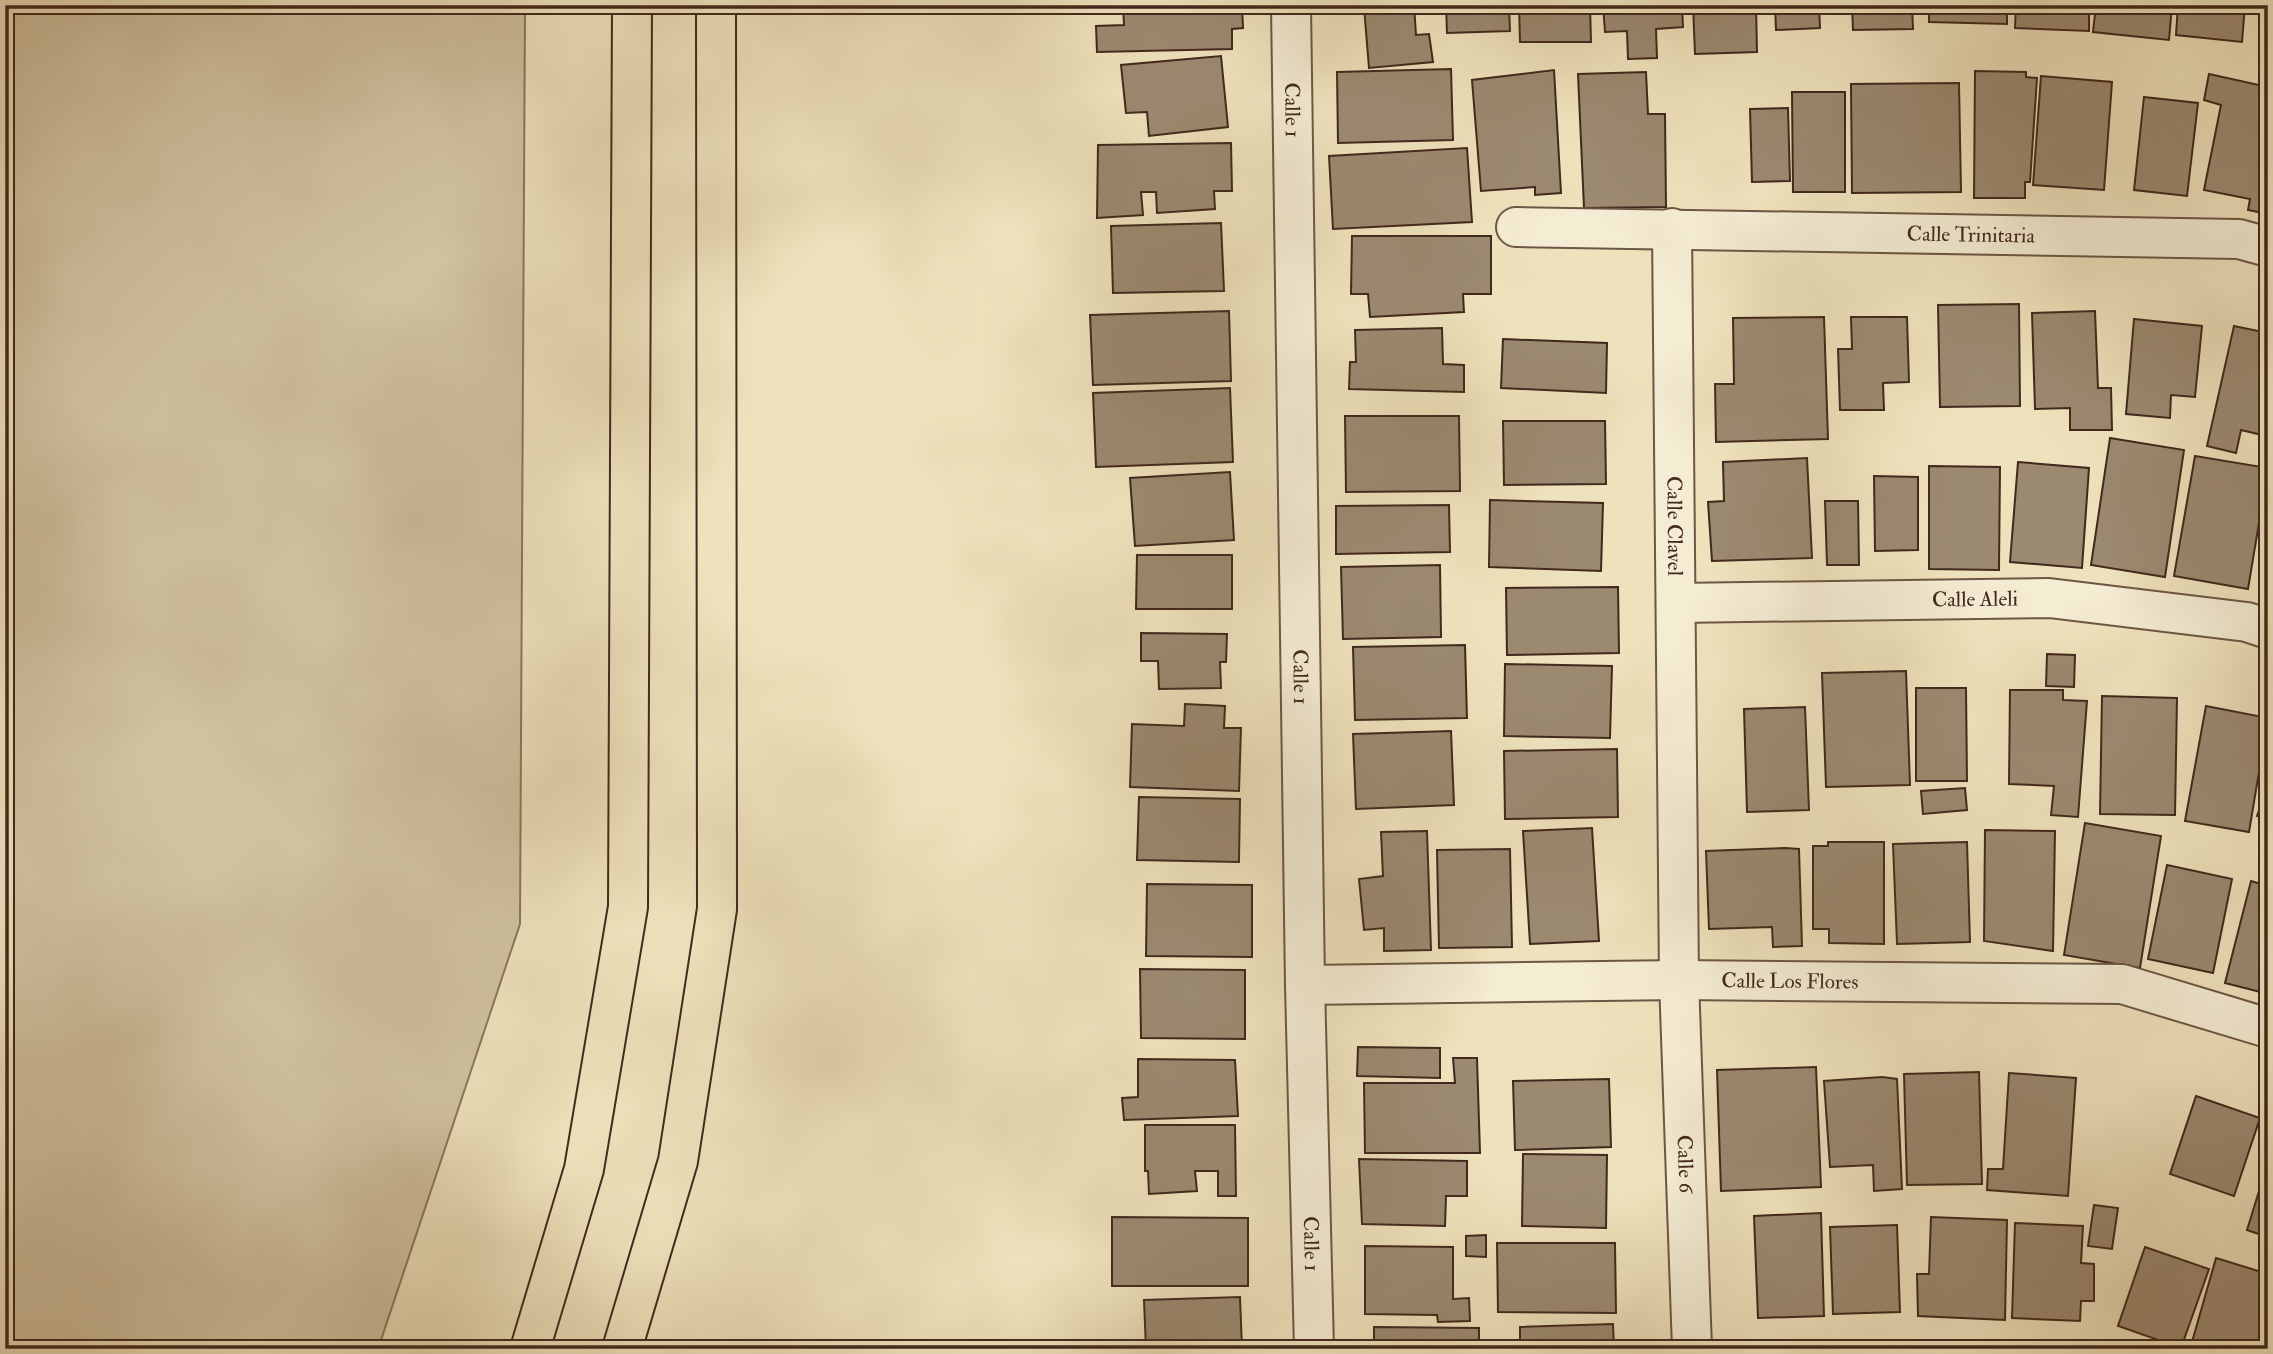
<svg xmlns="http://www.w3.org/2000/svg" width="2273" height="1354" font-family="'IM FELL Double Pica',serif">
<rect width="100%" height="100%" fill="#eee2bc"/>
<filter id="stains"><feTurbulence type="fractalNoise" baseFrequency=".00286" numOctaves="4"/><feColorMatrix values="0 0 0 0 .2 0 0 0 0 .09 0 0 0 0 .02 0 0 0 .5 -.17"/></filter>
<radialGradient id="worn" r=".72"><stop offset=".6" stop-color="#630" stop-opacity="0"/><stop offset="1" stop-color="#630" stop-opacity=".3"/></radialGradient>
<!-- green -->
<polygon fill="#d1c2a1" stroke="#8a755f" stroke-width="2" points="5,5 525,5 520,924 378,1349 5,1349"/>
<!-- building -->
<g fill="#9b8970" stroke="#42281d" stroke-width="2">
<polygon points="1123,5 1242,5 1243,28 1232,29 1232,49 1097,52 1096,26 1124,25"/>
<polygon points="1348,5 1414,5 1416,35 1429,34 1433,62 1369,68 1364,7 1348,9"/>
<polygon points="1446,5 1509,5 1510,31 1447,33"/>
<polygon points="1519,5 1590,5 1591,42 1520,42"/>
<polygon points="1603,5 1682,5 1683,27 1656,29 1657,58 1628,59 1627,31 1605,32"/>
<polygon points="1693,5 1756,5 1757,52 1695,54"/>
<polygon points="1775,5 1819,5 1820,28 1776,30"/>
<polygon points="1852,5 1912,5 1913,29 1853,30"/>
<polygon points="1929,5 2007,5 2007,24 1929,22"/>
<polygon points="2016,5 2089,5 2089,31 2015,28"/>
<polygon points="2096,5 2172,5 2169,40 2093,32"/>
<polygon points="2178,5 2245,5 2242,42 2176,35"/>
<polygon points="1221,56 1228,127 1149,136 1147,112 1126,113 1121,65"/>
<polygon points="1451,69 1453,140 1338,143 1337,72"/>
<polygon points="1554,70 1561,193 1535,195 1535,187 1481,191 1472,80"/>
<polygon points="1975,71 2026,72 2026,77 2037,78 2030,182 2025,182 2025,198 1974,198"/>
<polygon points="1646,72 1648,114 1665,114 1666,207 1584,208 1578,74"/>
<polygon points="2209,74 2268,87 2268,214 2248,210 2250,199 2204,190 2221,105 2204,100"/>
<polygon points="2041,76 2112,82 2104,190 2033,185"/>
<polygon points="1959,83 1961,192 1852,193 1851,84"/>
<polygon points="1792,92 1845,92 1845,192 1793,192"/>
<polygon points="2144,97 2198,103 2187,196 2134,190"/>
<polygon points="1788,108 1790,181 1752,182 1750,109"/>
<polygon points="1231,143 1232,191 1214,191 1215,209 1157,213 1156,192 1141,192 1143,215 1097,218 1098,145"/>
<polygon points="1467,148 1472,222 1333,229 1329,156"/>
<polygon points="1221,223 1224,291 1113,293 1111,226"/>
<polygon points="1352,236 1491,236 1491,294 1463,294 1464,312 1370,317 1368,294 1351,294"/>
<polygon points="2019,304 2020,406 1940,407 1938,305"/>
<polygon points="1229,311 1231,381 1093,385 1090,315"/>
<polygon points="2095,311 2098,388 2111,388 2112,430 2070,430 2070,408 2035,409 2032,313"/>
<polygon points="1824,317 1828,439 1716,442 1715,384 1734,384 1733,318"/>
<polygon points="1851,317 1907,317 1909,382 1883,383 1884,410 1840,410 1838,349 1852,349"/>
<polygon points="2134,319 2202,326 2195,397 2171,395 2170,418 2126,414"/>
<polygon points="2234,326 2268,333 2268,448 2263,447 2266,436 2241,430 2236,453 2207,446"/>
<polygon points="1442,328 1443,364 1464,365 1464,392 1349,389 1350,362 1356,362 1355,330"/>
<polygon points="1503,339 1607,343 1606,393 1501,388"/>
<polygon points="1230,388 1233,462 1096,467 1093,393"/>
<polygon points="1345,416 1459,416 1460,491 1346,492"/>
<polygon points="1503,421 1605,421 1606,484 1504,485"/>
<polygon points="2110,438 2184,450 2165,577 2091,565"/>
<polygon points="2195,456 2268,468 2268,500 2263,499 2248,589 2174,576"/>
<polygon points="1807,458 1812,558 1712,561 1708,502 1724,501 1723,462"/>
<polygon points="2018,462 2089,468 2082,568 2010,562"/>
<polygon points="1929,466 2000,467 1999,570 1929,569"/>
<polygon points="1230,472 1234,540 1135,546 1130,478"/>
<polygon points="1874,476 1918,477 1918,550 1875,551"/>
<polygon points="1490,500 1603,503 1601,571 1489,567"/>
<polygon points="1825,501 1858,501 1859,565 1827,565"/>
<polygon points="1449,505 1450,552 1336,554 1336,506"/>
<polygon points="1137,555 1232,555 1232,609 1136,609"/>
<polygon points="1440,565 1441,637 1343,639 1341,567"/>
<polygon points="1618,587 1619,653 1507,655 1506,588"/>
<polygon points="1141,633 1227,634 1226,662 1220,662 1221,688 1159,689 1158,661 1141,661"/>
<polygon points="1465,645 1467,718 1355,720 1353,647"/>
<polygon points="2047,654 2075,655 2074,687 2046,686"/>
<polygon points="1505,664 1612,666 1610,738 1504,736"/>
<polygon points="1906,671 1910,785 1826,787 1822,673"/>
<polygon points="1916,688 1966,688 1967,781 1916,781"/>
<polygon points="2010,690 2063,690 2063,700 2087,701 2078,817 2051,815 2054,786 2009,784"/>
<polygon points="2102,696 2177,698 2175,815 2100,814"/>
<polygon points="1185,704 1225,706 1224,728 1241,728 1239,791 1130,787 1132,724 1184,726"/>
<polygon points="2206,706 2268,718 2249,832 2185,821"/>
<polygon points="1805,707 1809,810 1747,812 1744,709"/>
<polygon points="1451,731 1454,805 1356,809 1353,734"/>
<polygon points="1617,749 1618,817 1505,819 1504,751"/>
<polygon points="2268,785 2268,820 2257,816"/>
<polygon points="1965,788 1967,810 1923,814 1921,791"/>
<polygon points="1139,797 1240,799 1239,862 1137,860"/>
<polygon points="2085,823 2161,836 2140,968 2064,955"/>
<polygon points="1592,828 1599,941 1530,944 1523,831"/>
<polygon points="1985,830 2055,831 2053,951 1984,941"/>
<polygon points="1427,831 1431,950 1384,951 1384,928 1364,930 1359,879 1383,876 1381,832"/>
<polygon points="1828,842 1884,842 1884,944 1829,943 1829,929 1813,929 1813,846 1828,846"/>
<polygon points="1967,842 1970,942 1897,944 1893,844"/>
<polygon points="1785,848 1799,849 1802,946 1773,947 1772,927 1709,929 1706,851"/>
<polygon points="1510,849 1512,947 1439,948 1437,850"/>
<polygon points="2167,865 2232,879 2213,973 2148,959"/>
<polygon points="2251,881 2268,886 2268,994 2225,983"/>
<polygon points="1147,884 1252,885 1252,957 1146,956"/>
<polygon points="1140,969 1245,970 1245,1039 1141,1038"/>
<polygon points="1358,1047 1440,1048 1440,1078 1357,1076"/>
<polygon points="1453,1058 1477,1058 1480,1153 1365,1153 1364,1083 1455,1083"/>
<polygon points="1138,1059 1235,1060 1238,1116 1124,1120 1122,1098 1138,1097"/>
<polygon points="1816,1067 1821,1187 1721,1191 1717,1070"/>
<polygon points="1979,1072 1982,1184 1907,1185 1904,1074"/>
<polygon points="2009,1073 2076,1078 2068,1196 1987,1190 1988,1169 2003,1169"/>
<polygon points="1882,1077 1897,1079 1902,1189 1874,1191 1873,1165 1830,1167 1824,1081"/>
<polygon points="1609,1079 1611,1147 1515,1150 1513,1081"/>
<polygon points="2196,1096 2260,1118 2234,1196 2170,1174"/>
<polygon points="1145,1125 1235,1125 1236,1196 1218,1196 1218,1171 1195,1171 1197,1191 1149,1194 1148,1171 1145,1171"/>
<polygon points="1523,1154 1607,1155 1606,1228 1522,1226"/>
<polygon points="1359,1159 1467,1161 1467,1196 1446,1196 1445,1226 1362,1224"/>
<polygon points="2268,1162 2268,1237 2247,1230"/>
<polygon points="2094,1205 2118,1208 2112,1249 2088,1246"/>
<polygon points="1821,1213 1824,1316 1758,1318 1754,1216"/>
<polygon points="1112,1217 1248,1218 1248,1286 1112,1286"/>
<polygon points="1931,1217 2007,1220 2005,1320 1918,1316 1917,1274 1929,1274"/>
<polygon points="2015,1223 2083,1226 2081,1263 2094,1264 2094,1301 2081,1301 2080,1321 2012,1318"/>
<polygon points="1897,1225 1900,1312 1833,1314 1830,1227"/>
<polygon points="1486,1235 1486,1257 1466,1256 1466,1236"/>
<polygon points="1497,1243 1615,1243 1616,1313 1498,1312"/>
<polygon points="1365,1246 1453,1247 1453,1299 1469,1298 1470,1321 1438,1322 1437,1315 1365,1314"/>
<polygon points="2145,1247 2209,1269 2181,1348 2118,1326"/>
<polygon points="2216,1258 2268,1274 2268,1349 2190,1349"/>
<polygon points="1240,1297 1242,1349 1146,1349 1144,1300"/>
<polygon points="1613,1324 1614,1349 1520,1349 1520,1327"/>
<polygon points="1374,1327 1479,1328 1479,1349 1374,1349"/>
</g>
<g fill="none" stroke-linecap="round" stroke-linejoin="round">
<!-- minor casing -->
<g stroke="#6d5645" stroke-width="42">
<g id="minor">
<path id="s1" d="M1291,5L1305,985L1314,1349"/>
<path id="s2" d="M1516,227L2239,239L2268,247"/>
<path id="s3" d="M1672,228L1679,980L1692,1349"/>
<path id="s4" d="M1677,603L2049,598L2247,622L2268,629"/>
<path id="s5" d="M1305,985L1679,980L2122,984L2268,1028"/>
</g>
</g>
<!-- major casing -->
<g stroke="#42281d" stroke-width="42">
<g id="major">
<polyline points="530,1349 584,1169 628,907 632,5"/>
<polyline points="622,1349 678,1161 717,909 716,5"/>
</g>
</g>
<!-- minor -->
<use href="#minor" stroke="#f4ecd3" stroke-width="38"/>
<!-- major -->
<use href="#major" stroke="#eee2bc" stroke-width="38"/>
</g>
<g text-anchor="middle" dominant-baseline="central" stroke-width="5" stroke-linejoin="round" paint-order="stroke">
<!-- street labels -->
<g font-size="21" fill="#42281d" stroke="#f4ecd3">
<text stroke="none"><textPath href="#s1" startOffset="105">Calle 1</textPath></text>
<text stroke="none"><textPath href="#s2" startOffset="455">Calle Trinitaria</textPath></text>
<text stroke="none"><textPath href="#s3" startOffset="298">Calle Clavel</textPath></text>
<text stroke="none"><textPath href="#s4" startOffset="298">Calle Aleli</textPath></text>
<text stroke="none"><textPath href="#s1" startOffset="672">Calle 1</textPath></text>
<text stroke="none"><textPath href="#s5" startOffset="485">Calle Los Flores</textPath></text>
<text stroke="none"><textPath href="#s3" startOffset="936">Calle 6</textPath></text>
<text stroke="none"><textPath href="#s1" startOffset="1239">Calle 1</textPath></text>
</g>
</g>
<!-- margin -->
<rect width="2273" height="1354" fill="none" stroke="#eee2bc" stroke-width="28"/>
<rect x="7" y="7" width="2259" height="1340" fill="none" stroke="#42281d" stroke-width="3.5"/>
<rect x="14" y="14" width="2245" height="1326" fill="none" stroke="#42281d" stroke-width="2"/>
<rect width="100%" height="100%" filter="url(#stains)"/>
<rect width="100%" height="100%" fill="url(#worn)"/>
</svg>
